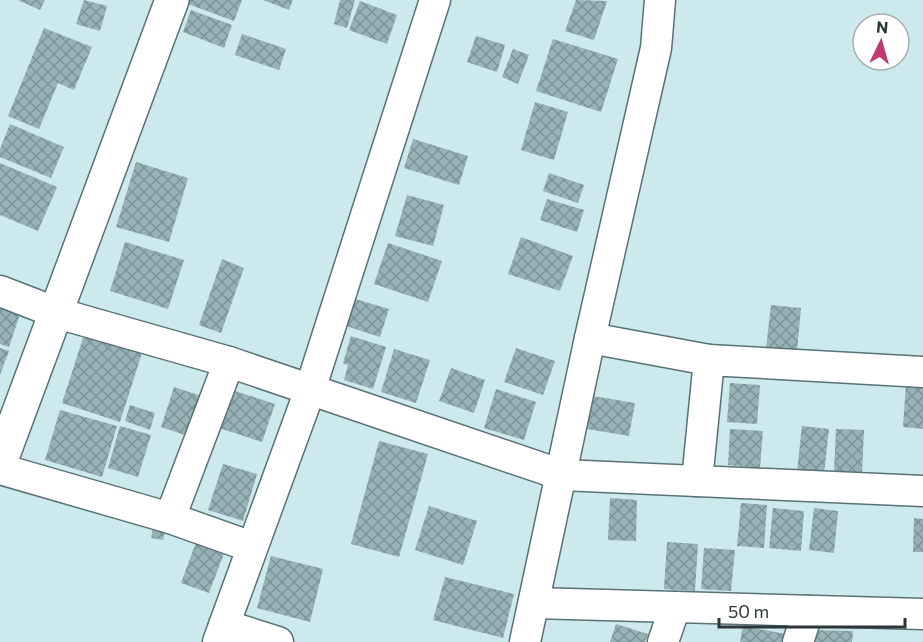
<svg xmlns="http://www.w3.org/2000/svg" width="923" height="642" font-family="Commissioner,sans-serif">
<defs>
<pattern id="building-cross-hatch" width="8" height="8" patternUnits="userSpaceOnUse" patternTransform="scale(1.5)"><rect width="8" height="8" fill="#97b2b7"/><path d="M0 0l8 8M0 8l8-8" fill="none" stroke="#7b9296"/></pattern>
</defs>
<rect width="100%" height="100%" fill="#cce9ee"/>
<!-- building -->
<g fill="url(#building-cross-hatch)">
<polygon points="18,0 45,0 40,10"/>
<polygon points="84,0 107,6 100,31 76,24"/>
<polygon points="190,0 242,0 234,21 188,4"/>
<polygon points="263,0 293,0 289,10"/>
<polygon points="340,0 355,0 347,28 334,24"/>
<polygon points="576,0 607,1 594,40 565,31"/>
<polygon points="360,1 397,15 387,44 349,30"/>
<polygon points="191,10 232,25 224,48 183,32"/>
<polygon points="44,28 92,47 74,90 58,83 39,129 8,116"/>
<polygon points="242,34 286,49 279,70 235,55"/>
<polygon points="476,36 505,45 497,72 467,62"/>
<polygon points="553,39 618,59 601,112 536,91"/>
<polygon points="513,49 529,55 518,84 502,77"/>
<polygon points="535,102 568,112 554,160 521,150"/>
<polygon points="10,124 64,147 51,178 0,157 0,149"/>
<polygon points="413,139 468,156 459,185 404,168"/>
<polygon points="136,162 188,178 169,242 116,227"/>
<polygon points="0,163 57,187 38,231 0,215"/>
<polygon points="549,173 584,185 578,203 543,191"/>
<polygon points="407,195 444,205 433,246 395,236"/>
<polygon points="547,199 584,210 577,232 540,220"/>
<polygon points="521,237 573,256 560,291 508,274"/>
<polygon points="125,242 184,260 168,309 110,291"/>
<polygon points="388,243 442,261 428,302 374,284"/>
<polygon points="222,259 244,268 221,333 199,325"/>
<polygon points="352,298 389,309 380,337 343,325"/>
<polygon points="771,305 801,308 797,351 766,348"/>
<polygon points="0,308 20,314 9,347 0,344"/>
<polygon points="84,335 142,353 120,422 62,403"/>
<polygon points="351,336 386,347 373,389 344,380 348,365 343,363"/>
<polygon points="0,348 9,351 0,375"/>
<polygon points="516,348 555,361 543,395 504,382"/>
<polygon points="394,349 430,360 416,403 381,392"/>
<polygon points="451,368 485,380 474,413 439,401"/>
<polygon points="730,383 760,385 757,424 727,422"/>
<polygon points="906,383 923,385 923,429 903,427"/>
<polygon points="174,387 217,401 203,441 161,427"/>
<polygon points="496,389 536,402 524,440 484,428"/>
<polygon points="232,390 275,404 262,442 219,428"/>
<polygon points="593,396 635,403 629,436 587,429"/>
<polygon points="130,405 155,413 150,430 125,421"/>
<polygon points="60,410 117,426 102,477 45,460"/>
<polygon points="120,426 151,435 138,477 108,468"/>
<polygon points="802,426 829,429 824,474 797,471"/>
<polygon points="730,429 763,431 760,468 728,465"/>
<polygon points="836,429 864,430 862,474 834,472"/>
<polygon points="379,441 428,454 399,557 351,544"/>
<polygon points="223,464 257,474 243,521 208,510"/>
<polygon points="610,498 637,500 636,541 608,540"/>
<polygon points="741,503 767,505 764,548 737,546"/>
<polygon points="429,506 477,521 463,565 415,550"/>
<polygon points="773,508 804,511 801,551 769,548"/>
<polygon points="814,508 838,511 834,553 809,550"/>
<polygon points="914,518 923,519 923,552 913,552"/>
<polygon points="155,520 167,522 163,540 151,538"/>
<polygon points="198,537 226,548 209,593 181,583"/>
<polygon points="667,542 698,544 695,591 664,589"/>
<polygon points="704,548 735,550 731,591 701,589"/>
<polygon points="271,556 323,569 310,622 257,608"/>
<polygon points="445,577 514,594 503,638 433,620"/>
<polygon points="616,624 648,634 645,642 610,642"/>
<polygon points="743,626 786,634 784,642 740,642"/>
<polygon points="811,630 853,631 852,642 811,642"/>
</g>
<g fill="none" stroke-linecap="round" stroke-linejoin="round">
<!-- minor casing -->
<g stroke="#587276" stroke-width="33">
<g id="minor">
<polyline points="0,291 57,313 229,362 562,475 923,491"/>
<polyline points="590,338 709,360"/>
<polyline points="0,469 170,518 252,547"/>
<polyline points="697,481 709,360 923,372"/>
<polyline points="170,518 229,362"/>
<polyline points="534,603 923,614"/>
<polyline points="224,625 278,642"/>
<polyline points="218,642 310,390 435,0"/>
<polyline points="525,642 590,338 656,48 660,0"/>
<polyline points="663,642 675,607"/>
<polyline points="798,642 808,611"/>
</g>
</g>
<!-- secondary casing -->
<g stroke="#587276" stroke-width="36">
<polyline id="secondary" points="0,463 172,0"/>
</g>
<!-- minor -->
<use href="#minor" stroke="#fff" stroke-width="30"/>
<!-- secondary -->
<use href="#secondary" stroke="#fff" stroke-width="33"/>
</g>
<!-- north arrow -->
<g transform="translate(881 42) rotate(5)"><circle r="28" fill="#ffffff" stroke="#aaafaf" stroke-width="1.5"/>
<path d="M0-4.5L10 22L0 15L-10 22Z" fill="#c43971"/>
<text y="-9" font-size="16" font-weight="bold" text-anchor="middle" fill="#2b3638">N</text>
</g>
<!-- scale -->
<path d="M719 618v9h186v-9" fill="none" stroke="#2b3638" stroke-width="3"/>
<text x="728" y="618" font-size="18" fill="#2b3638" stroke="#ffffff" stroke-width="4.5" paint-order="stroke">50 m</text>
</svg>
